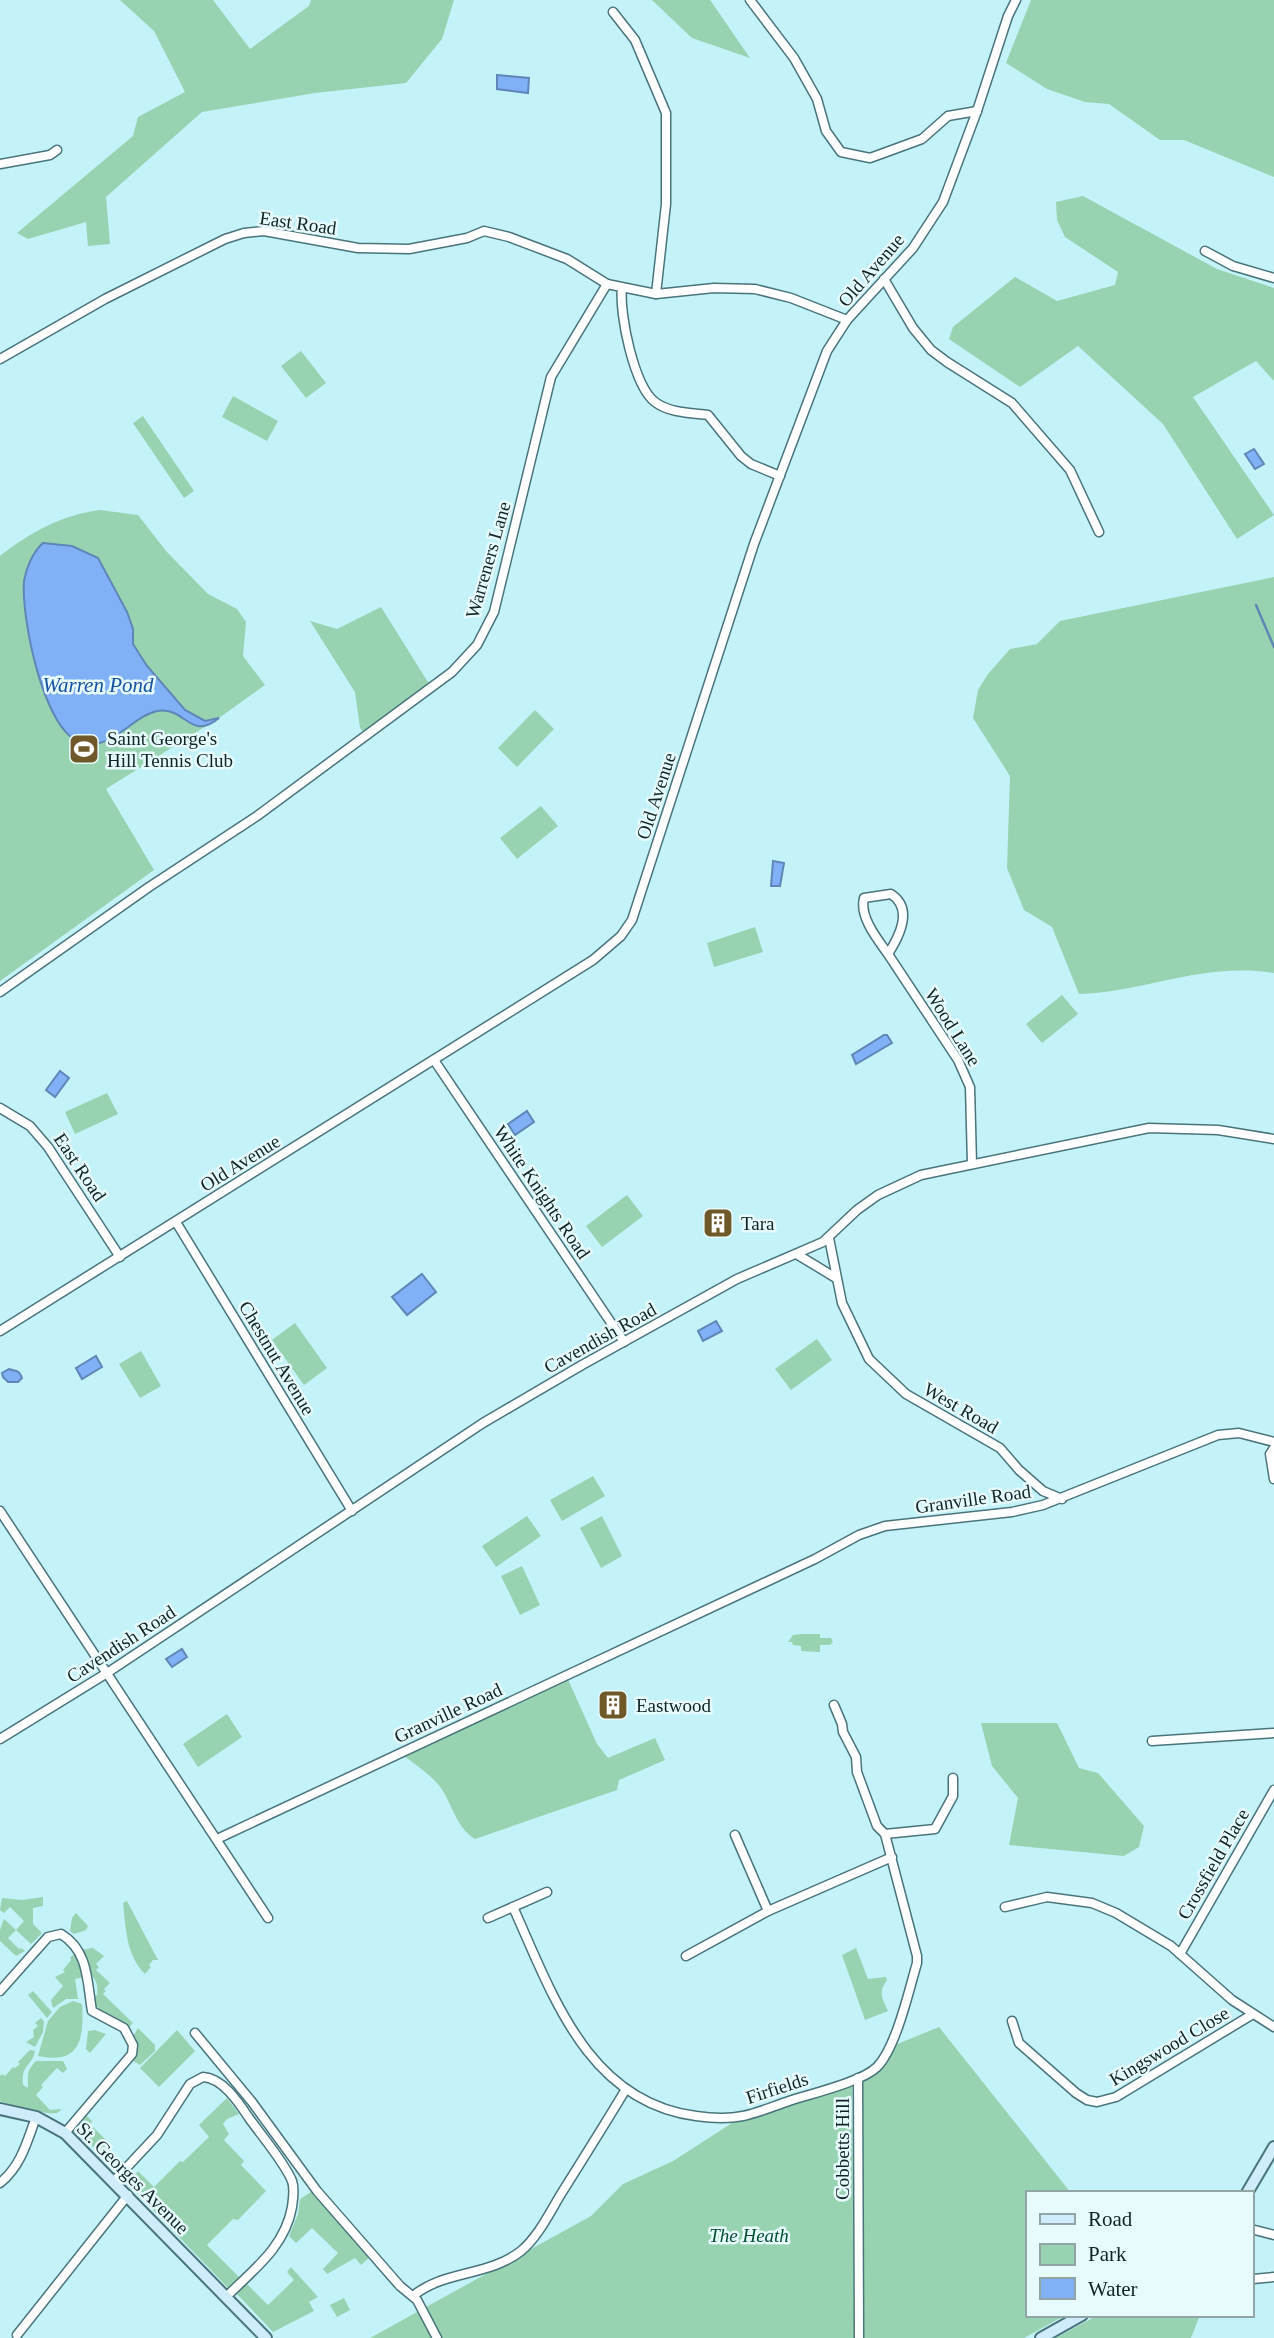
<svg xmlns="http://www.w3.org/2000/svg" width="1274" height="2338" font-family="Georgia,serif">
<rect width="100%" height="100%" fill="#c4f2f9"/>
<!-- green -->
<g fill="#97d3b0">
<polygon points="120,0 213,0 250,49 309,6 311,0 454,0 442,39 406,83 315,93 202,112 106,197 110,244 88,246 86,222 28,239 17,233 133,136 138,117 185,92 154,31"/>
<polygon points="652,0 710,0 750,58 692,38"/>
<polygon points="1031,0 1274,0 1274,177 1184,140 1160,140 1109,104 1085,102 1047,89 1006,63"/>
<polygon points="1083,196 1217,269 1274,288 1274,381 1256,361 1193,397 1274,515 1237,539 1163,424 1078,346 1020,387 949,339 953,327 1015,277 1057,301 1115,285 1118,272 1065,237 1057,220 1056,202"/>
<polygon points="301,351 326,383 306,398 281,366"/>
<polygon points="233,396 278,421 267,441 222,417"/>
<polygon points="143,416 194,491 184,498 133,423"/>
<path d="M100,510L138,515L166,551L208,594L237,609L246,622L243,656L265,685L219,718L106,789L154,870L0,981V556C31,532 61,515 100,510Z"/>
<path d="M1274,577V973C1201,962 1147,992 1079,994L1052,927L1024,910L1007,868L1010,776L973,718L978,690L988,674L1010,649L1037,644L1060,621Z"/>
<polygon points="381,607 431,687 365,734 360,728 355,692 310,621 337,629"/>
<polygon points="535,710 554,729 517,767 498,748"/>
<polygon points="541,806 558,826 517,859 500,838"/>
<polygon points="755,927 763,952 714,967 707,943"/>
<polygon points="1062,995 1078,1014 1042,1043 1026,1024"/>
<polygon points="107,1093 118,1114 75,1134 65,1112"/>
<polygon points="627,1195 643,1216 602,1247 586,1226"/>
<polygon points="295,1323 327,1368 304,1385 272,1340"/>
<polygon points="817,1339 832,1360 791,1390 775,1369"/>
<polygon points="141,1351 161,1386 140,1398 119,1364"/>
<polygon points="593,1476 605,1496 562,1521 550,1500"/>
<polygon points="527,1516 541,1536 496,1567 482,1546"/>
<polygon points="602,1516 622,1556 601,1568 580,1528"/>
<polygon points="522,1566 540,1605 520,1615 501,1576"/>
<polygon points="802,1634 820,1634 820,1638 831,1638 833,1642 830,1645 820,1645 820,1652 801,1651 801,1646 793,1645 792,1642 788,1642 793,1635"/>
<path d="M566,1675L597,1744L608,1758L655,1738L665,1760L619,1780L617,1790L475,1839C456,1827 453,1806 441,1788C431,1774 411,1762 398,1751Z"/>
<polygon points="227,1714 242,1737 198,1767 183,1744"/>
<polygon points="981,1723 1057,1723 1079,1768 1098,1773 1144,1826 1139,1847 1124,1856 1009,1845 1018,1798 992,1766"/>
<polygon points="43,1897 43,1906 33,1908 33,1924 42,1933 31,1944 16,1930 8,1938 19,1949 21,1948 25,1951 16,1956 0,1941 0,1930 4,1919 16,1930 24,1921 10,1907 4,1913 0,1910 2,1898 22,1900"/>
<path d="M127,1901L158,1960H153L149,1965L151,1967L145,1974C126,1955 126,1929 123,1903Z"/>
<polygon points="76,1913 88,1926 86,1930 74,1934 70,1931 72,1918"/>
<path d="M93,1948L104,1956L96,1964L99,1967L96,1970L110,1983L104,1989L106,1991L103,1994L133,2023L129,2027C118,2016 95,2015 93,1997L97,1995C98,1988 97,1980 92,1976L75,1979L78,1999H66L53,2008L51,2000L63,1986L55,1977L65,1972L63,1970L71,1960L70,1958C76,1951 84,1949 93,1948Z"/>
<path d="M856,1948L868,1979L886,1977L887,1980C878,1992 882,1998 888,2011L865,2020L842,1955Z"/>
<polygon points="33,1991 52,2012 47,2018 28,1995"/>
<path d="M73,2001L82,2004C84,2038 81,2065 38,2056L48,2021L60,2007Z"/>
<polygon points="41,2018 44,2021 43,2032 35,2047 26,2042 34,2037 33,2030 38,2026 35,2023"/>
<polygon points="939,2027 1071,2193 1027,2193 1027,2315 1066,2315 1024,2338 863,2338 860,2079 895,2045"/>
<polygon points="138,2028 155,2045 155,2051 140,2065 132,2060 136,2047 134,2035"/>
<polygon points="95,2030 106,2034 90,2053 86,2049 88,2031"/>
<polygon points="177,2030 195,2051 159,2087 140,2068"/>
<path d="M30,2050L35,2051C31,2068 21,2064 23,2085L28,2088C28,2076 26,2071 36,2061H63L67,2069L63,2073L57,2068L41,2085L43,2087L36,2095L50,2110L62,2109L57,2113C48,2115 10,2106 0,2101V2076L2,2074L5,2076L13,2067L15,2068L20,2064L18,2062Z"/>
<polygon points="852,2085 854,2338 370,2338 591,2216 623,2184 673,2161 732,2123"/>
<polygon points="227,2098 239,2114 227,2119 223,2124 229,2134 224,2140 244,2161 241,2165 266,2191 238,2220 233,2219 207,2245 242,2280 231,2291 129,2185 138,2171 154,2187 180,2161 183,2162 209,2137 199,2125"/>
<polygon points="86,2115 92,2121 90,2124 109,2143 98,2152 78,2131"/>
<polygon points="311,2192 370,2257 361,2265 355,2258 327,2274 323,2269 338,2253 312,2228 296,2243 289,2236 298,2214 300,2199"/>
<polygon points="291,2267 318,2297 309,2302 314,2311 273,2332 236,2293 246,2283 268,2305 294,2280 287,2272"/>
<polygon points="344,2298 350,2310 337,2317 330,2305"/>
<polygon points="1098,2315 1200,2315 1191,2338 1056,2338"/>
</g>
<!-- water -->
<g fill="#80b1f6" stroke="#5f86b7" stroke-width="2">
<polygon points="497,75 529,78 528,93 497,89"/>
<polygon points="1254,449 1264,464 1255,469 1245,454"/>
<path d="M43,543L72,546L98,558L127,612L133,629V644L147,666L185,710L205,721L219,718C190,742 186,706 157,711C130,717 111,753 80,742C43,730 21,616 24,581C26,568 33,552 43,543Z"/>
<polygon points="773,861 784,863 780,886 771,886"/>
<polygon points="884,1035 887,1035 892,1043 856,1064 852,1055"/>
<polygon points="60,1071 69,1078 55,1097 46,1090"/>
<polygon points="527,1111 534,1122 515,1135 508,1124"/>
<polygon points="422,1274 436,1292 407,1315 392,1297"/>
<polygon points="716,1321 722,1331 703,1341 698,1331"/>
<polygon points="96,1356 102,1367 82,1379 76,1368"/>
<path d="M9,1369C16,1372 19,1369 22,1378L18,1382H8L3,1377L2,1373Z"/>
<polygon points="182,1649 187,1657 172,1667 166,1659"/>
</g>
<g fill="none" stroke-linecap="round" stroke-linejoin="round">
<!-- stream -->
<polyline stroke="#5f86b7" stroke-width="2.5" points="1256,605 1274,647"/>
<!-- street casing -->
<g stroke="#49747b" stroke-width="11">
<g id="street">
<polyline points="750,0 794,58 817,99 826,131 841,152 870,158 922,139 948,116 977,111"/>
<polyline points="613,12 635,40 666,113 666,204 656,294"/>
<polyline points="0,164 50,155 57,150"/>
<polyline points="1205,251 1233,266 1274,278"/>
<polyline points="884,279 913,328 931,350 947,362 1012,403 1070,470 1099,532"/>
<path d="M622,288C619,314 634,386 655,402C669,413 692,413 708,415L741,456L751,464L780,476"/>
<polyline points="0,359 105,299 225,239 244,233 264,231 358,248 409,249 467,238 484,231 509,237 567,259 607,284"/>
<path d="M888,954C899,937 914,909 891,894L864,898C859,917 878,940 888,954L958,1060L970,1087L972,1164"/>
<polyline points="0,992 149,887 257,816 452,672 477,645 494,612 551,377 607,284 656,294 714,288 755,289 791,298 847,320"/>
<polyline points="434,1060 624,1342"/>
<polyline points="0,1108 30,1126 48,1147 120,1257"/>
<polyline points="176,1222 352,1511"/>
<polyline points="829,1238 842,1303 869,1359 906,1394 1000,1448 1019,1470 1043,1491 1062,1499"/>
<polyline points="798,1255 836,1278"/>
<polyline points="0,1331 593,960 621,936 632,920 754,544 827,351 847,320 913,248 943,202 977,111 1008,16 1016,0"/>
<polyline points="1274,1448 1270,1454 1274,1479"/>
<polyline points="0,1511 268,1918"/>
<polyline points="0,1739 107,1673 483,1423 582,1365 737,1279 823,1242 857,1210 878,1195 921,1175 1149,1128 1218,1130 1274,1139"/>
<polyline points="1152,1741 1274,1733"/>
<polyline points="885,1834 935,1829 953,1796 953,1778"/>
<polyline points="735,1835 768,1911"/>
<polyline points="217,1839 815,1559 859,1535 885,1526 1012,1512 1043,1505 1218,1435 1239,1433 1274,1442"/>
<path d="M513,1907C552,1993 587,2102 696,2116C710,2118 728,2119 743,2116C758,2113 774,2106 789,2101C810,2094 862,2082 877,2067C896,2048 909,1990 917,1963V1956L885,1834L877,1826L857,1772L856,1757L843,1732L842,1724L834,1705"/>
<polyline points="1005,1907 1047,1897 1092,1903 1116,1913 1171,1946 1232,2000 1274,2027"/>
<polyline points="488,1918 547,1892"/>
<polyline points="1180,1954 1274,1790"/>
<polyline points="686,1956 768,1911 892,1857"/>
<path d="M0,1991L48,1937L61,1934C89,1951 87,1982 92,2011L124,2028L133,2045L132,2054L65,2133"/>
<polyline points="1012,2021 1019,2043 1076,2093 1087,2100 1097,2102 1116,2097 1253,2014"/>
<polyline points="195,2033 252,2102 317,2191 400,2286 417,2300 437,2338"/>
<polyline points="858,2078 859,2338"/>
<path d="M114,2181L157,2135L190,2084L203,2077C223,2078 239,2103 249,2118C261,2135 285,2163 292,2181C295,2189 293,2198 292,2207C285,2247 253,2270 226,2297"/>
<path d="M0,2183C21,2166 27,2142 36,2117"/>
<polyline points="1251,2229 1274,2235"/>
<polyline points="1253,2279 1274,2277"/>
<path d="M413,2296C444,2270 488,2277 521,2251C538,2237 550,2212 561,2194C583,2159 605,2124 626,2089"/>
<polyline points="17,2335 128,2195"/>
</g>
</g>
<!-- secondary casing -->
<g stroke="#49747b" stroke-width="14">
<g id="secondary">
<polyline points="0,2109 36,2117 65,2133 266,2338"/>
<polyline points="1247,2193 1274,2147"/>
<polyline points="1041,2338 1082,2315"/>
</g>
</g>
<!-- street -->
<use href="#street" stroke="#fff" stroke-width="8"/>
<!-- secondary -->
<use href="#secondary" stroke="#ceecfb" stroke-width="10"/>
</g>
<!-- icons -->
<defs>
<g id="stadium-square" transform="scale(1.575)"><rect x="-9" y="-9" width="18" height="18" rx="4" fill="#6f5929" stroke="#e7fafc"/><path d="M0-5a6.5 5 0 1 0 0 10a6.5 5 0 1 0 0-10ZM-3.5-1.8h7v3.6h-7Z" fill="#fff"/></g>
<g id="building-square" transform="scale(1.575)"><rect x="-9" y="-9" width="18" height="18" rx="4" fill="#6f5929" stroke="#e7fafc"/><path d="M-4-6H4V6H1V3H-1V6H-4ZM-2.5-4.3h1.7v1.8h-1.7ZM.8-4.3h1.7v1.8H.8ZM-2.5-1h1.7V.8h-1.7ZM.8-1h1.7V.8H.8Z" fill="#fff"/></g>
</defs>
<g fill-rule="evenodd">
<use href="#stadium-square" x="84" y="749"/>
<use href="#building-square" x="718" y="1223"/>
<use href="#building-square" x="613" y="1705"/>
</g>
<g text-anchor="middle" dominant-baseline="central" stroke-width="5" stroke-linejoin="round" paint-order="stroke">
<!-- street labels -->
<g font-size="19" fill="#112325" stroke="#e7fafc">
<text transform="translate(298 223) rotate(8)">East Road</text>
<text transform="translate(871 270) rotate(-49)">Old Avenue</text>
<text transform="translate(488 560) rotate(-74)">Warreners Lane</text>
<text transform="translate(656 796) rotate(-72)">Old Avenue</text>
<text transform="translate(953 1027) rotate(58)">Wood Lane</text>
<text transform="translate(240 1163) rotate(-32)">Old Avenue</text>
<text transform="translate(80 1167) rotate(56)">East Road</text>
<text transform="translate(542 1192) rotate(56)">White Knights Road</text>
<text transform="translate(600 1338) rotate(-29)">Cavendish Road</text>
<text transform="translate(277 1358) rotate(59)">Chestnut Avenue</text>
<text transform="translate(961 1408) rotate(30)">West Road</text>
<text transform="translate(973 1499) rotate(-8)">Granville Road</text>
<text transform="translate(121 1644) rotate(-33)">Cavendish Road</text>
<text transform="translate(448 1713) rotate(-25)">Granville Road</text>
<text transform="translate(1213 1864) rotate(-60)">Crossfield Place</text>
<text transform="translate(1169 2046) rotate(-31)">Kingswood Close</text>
<text transform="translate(777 2088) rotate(-18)">Firfields</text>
<text transform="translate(842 2149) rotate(-90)">Cobbetts Hill</text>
<text transform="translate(133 2178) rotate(45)">St. Georges Avenue</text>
</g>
<!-- poi labels -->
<g font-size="19" fill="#112325" stroke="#e7fafc" text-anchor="start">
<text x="107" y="738">Saint George's<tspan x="107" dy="22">Hill Tennis Club</tspan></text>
<text x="741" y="1223">Tara</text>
<text x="636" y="1705">Eastwood</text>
</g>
<!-- park labels -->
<g font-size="19" font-style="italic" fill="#034f30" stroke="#e7fafc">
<text x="749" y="2235">The Heath</text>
</g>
<!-- water labels -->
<g font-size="21" font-style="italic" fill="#1553a3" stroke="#e7fafc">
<text x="98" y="685">Warren Pond</text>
</g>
</g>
<!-- legend -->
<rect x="1026" y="2191" width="228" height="126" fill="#e7fafc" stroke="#91a4a6" stroke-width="2"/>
<rect x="1040" y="2214" width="35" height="10" fill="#ceecfb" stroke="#91a4a6" stroke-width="2"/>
<text x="1088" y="2226" font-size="21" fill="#112325">Road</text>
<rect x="1040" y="2244" width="35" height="21" fill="#97d3b0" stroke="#91a4a6" stroke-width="2"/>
<text x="1088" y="2261" font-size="21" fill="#112325">Park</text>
<rect x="1040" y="2278" width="35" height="21" fill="#80b1f6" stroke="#91a4a6" stroke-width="2"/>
<text x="1088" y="2296" font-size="21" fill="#112325">Water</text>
</svg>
